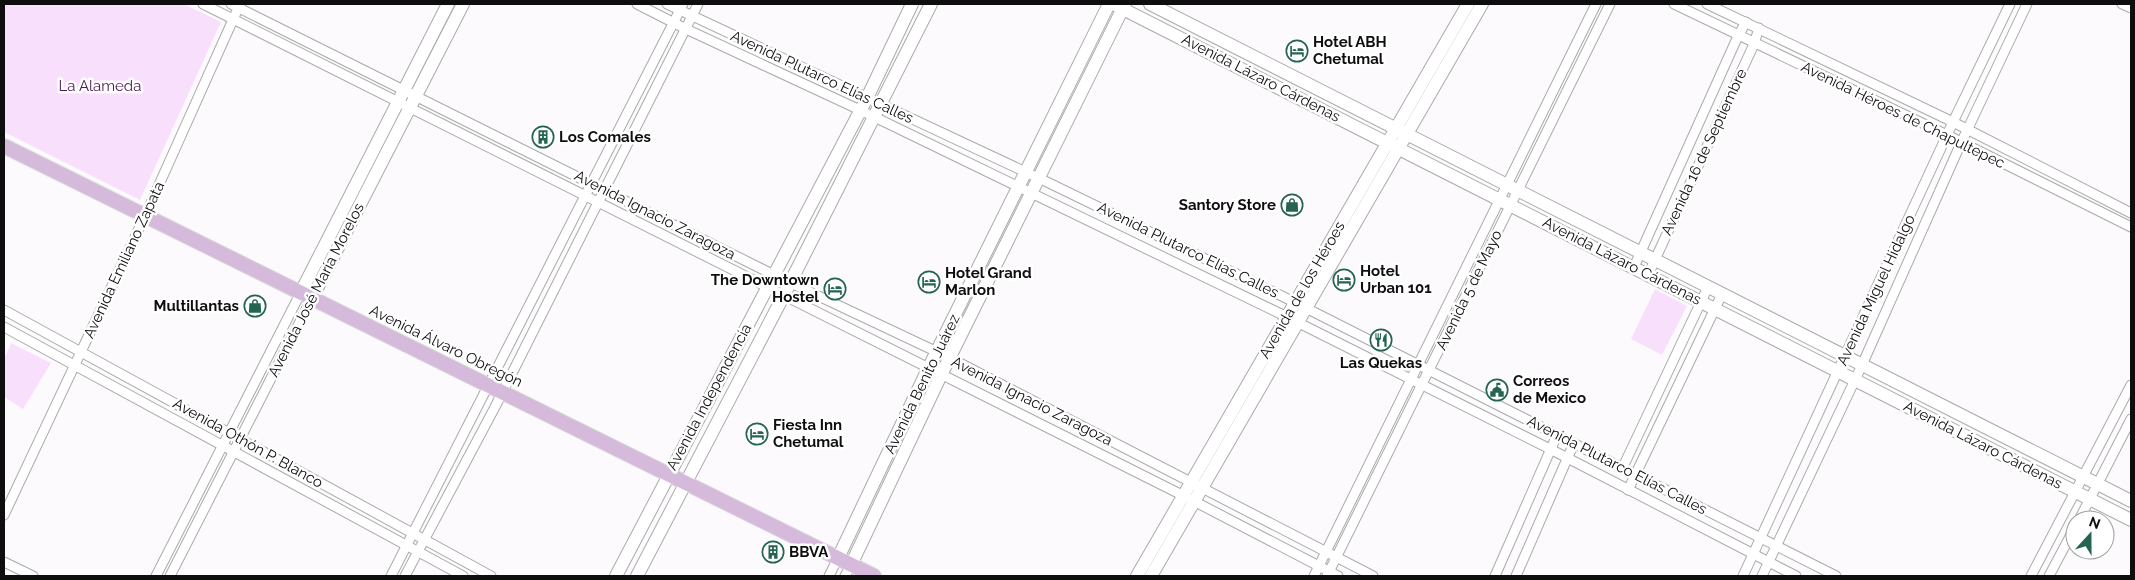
<svg xmlns="http://www.w3.org/2000/svg" width="2135" height="580" font-family="Raleway,sans-serif">
<rect width="100%" height="100%" fill="#fdfafe"/>
<!-- green -->
<g fill="#f8e0fd">
<polygon points="4,4 184,4 221,22 140,200 4,132"/>
<polygon points="1655,289 1687,306 1662,355 1631,339"/>
<polygon points="11,343 51,363 23,409 4,397 4,359"/>
</g>
<g fill="none" stroke-linecap="round" stroke-linejoin="round">
<!-- street casing -->
<g stroke="#aca9ad" stroke-width="11">
<g id="street">
<polyline points="203,4 1184,496 1338,576"/>
<polyline points="231,4 774,275 950,358 1373,576"/>
<polyline points="637,4 686,29 860,110 1285,316 1552,450 1796,576"/>
<polyline points="667,4 1047,182 1294,302 1836,576"/>
<polyline points="1674,4 1947,135 2131,227"/>
<polyline points="1707,4 1953,122 2131,213"/>
<polyline points="2122,4 2131,8"/>
<polyline points="1634,267 1738,36 1746,22"/>
<polyline points="1648,275 1754,44 1759,28"/>
<polyline points="4,310 491,576"/>
<polyline points="4,327 463,576"/>
<polyline points="1622,469 1708,287"/>
<polyline points="1628,490 1722,294"/>
<polyline points="4,515 145,216 240,4"/>
<polyline points="2079,520 2131,419"/>
<polyline points="4,562 33,576"/>
<polyline points="156,576 301,292"/>
<polyline points="170,576 312,298"/>
<polyline points="391,576 683,4"/>
<polyline points="405,576 495,407 698,4"/>
<polyline points="829,576 838,558"/>
<polyline points="845,576 851,565"/>
<polyline points="1314,576 1596,4"/>
<polyline points="1327,576 1610,4"/>
<polyline points="1495,576 1557,435"/>
<polyline points="1516,576 1574,443"/>
<polyline points="1743,576 1953,122 2010,4"/>
<polyline points="1762,576 1862,365 1961,143 2027,4"/>
<polyline points="2031,576 2131,385"/>
<polyline points="2049,576 2075,527"/>
</g>
</g>
<!-- secondary casing -->
<g stroke="#aca9ad" stroke-width="14">
<g id="secondary">
<polyline points="1113,4 2131,520"/>
<polyline points="1150,4 2131,501"/>
<polyline points="301,292 448,4"/>
<polyline points="312,298 463,4"/>
<polyline points="838,558 928,369 1109,4"/>
<polyline points="851,565 941,375 1125,4"/>
<polyline points="616,576 867,98 912,4"/>
<polyline points="637,576 784,295 931,4"/>
<polyline points="1137,576 1468,4"/>
<polyline points="1151,576 1482,4"/>
</g>
</g>
<!-- primary casing -->
<g stroke="#d9d8d9" stroke-width="16">
<polyline id="primary" points="4,146 874,576"/>
</g>
<!-- street -->
<use href="#street" stroke="#fff" stroke-width="9"/>
<!-- secondary -->
<use href="#secondary" stroke="#fff" stroke-width="12"/>
<!-- primary -->
<use href="#primary" stroke="#d6badc" stroke-width="14"/>
</g>
<!-- icons -->
<defs>
<g id="hotel-ring" transform="scale(1.125)"><circle r="9.5" fill="#fff" stroke="#256452" stroke-width="1.5"/><path d="M-6-4.5h1.5V1H6V5H4.5V3h-9V5H-6ZM-4 0a1.8 1.8 0 1 1 3.6 0ZM.5 0V-2.5h3Q6-2.5 6 0Z" fill="#256452"/></g>
<g id="building-ring" transform="scale(1.125)"><circle r="9.5" fill="#fff" stroke="#256452" stroke-width="1.5"/><path d="M-4-6H4V6H1V3H-1V6H-4ZM-2.5-4.3h1.7v1.8h-1.7ZM.8-4.3h1.7v1.8H.8ZM-2.5-1h1.7V.8h-1.7ZM.8-1h1.7V.8H.8Z" fill="#256452"/></g>
<g id="shop-ring" transform="scale(1.125)"><circle r="9.5" fill="#fff" stroke="#256452" stroke-width="1.5"/><path d="M-5-2.5h2.3a2.7 3.5 0 0 1 5.4 0H5L5.5 6h-11ZM-1.5-2.5h3a1.5 2.3 0 0 0-3 0Z" fill="#256452"/></g>
<g id="restaurant-ring" transform="scale(1.125)"><circle r="9.5" fill="#fff" stroke="#256452" stroke-width="1.5"/><path d="M-5-6h1v4h1v-4h1v4h1v-4h1v5L-1.5 .5V6h-2V.5L-5-1ZM5-6V6H3V1.5H1.5Q1.5-4 5-6Z" fill="#256452"/></g>
<g id="civic-ring" transform="scale(1.125)"><circle r="9.5" fill="#fff" stroke="#256452" stroke-width="1.5"/><path d="M-.6-6.5H3V-4.5H.6V-3L4-1V1h2V6H-6V1h2V-1L-.6-3ZM-1.2 2.5V6h2.4V2.5Z" fill="#256452"/></g>
</defs>
<g fill-rule="evenodd">
<use href="#hotel-ring" x="1297" y="51"/>
<use href="#building-ring" x="543" y="137"/>
<use href="#shop-ring" x="1292" y="205"/>
<use href="#hotel-ring" x="1344" y="280"/>
<use href="#hotel-ring" x="929" y="282"/>
<use href="#hotel-ring" x="835" y="289"/>
<use href="#shop-ring" x="255" y="306"/>
<use href="#restaurant-ring" x="1381" y="340"/>
<use href="#civic-ring" x="1497" y="390"/>
<use href="#hotel-ring" x="757" y="434"/>
<use href="#building-ring" x="773" y="552"/>
</g>
<g text-anchor="middle" dominant-baseline="central" stroke-width="5" stroke-linejoin="round" paint-order="stroke">
<!-- poi labels -->
<g font-size="15" font-weight="bold" fill="#0f0e0f" stroke="#fff" text-anchor="start">
<text x="1313" y="42">Hotel ABH<tspan x="1313" dy="17">Chetumal</tspan></text>
<text x="559" y="137">Los Comales</text>
<text x="1276" y="205" text-anchor="end">Santory Store</text>
<text x="1360" y="271">Hotel<tspan x="1360" dy="17">Urban 101</tspan></text>
<text x="945" y="273">Hotel Grand<tspan x="945" dy="17">Marlon</tspan></text>
<text x="819" y="280" text-anchor="end">The Downtown<tspan x="819" dy="17">Hostel</tspan></text>
<text x="239" y="306" text-anchor="end">Multillantas</text>
<text x="1381" y="363" text-anchor="middle">Las Quekas</text>
<text x="1513" y="381">Correos<tspan x="1513" dy="17">de Mexico</tspan></text>
<text x="773" y="425">Fiesta Inn<tspan x="773" dy="17">Chetumal</tspan></text>
<text x="789" y="552">BBVA</text>
</g>
<!-- street labels -->
<g font-size="15" fill="#0f0e0f" stroke="#fff">
<text transform="translate(822 77) rotate(25)">Avenida Plutarco Elías Calles</text>
<text transform="translate(1261 78) rotate(27)">Avenida Lázaro Cárdenas</text>
<text transform="translate(1903 115) rotate(26)">Avenida Héroes de Chapultepec</text>
<text transform="translate(1704 152) rotate(-65)">Avenida 16 de Septiembre</text>
<text transform="translate(655 215) rotate(27)">Avenida Ignacio Zaragoza</text>
<text transform="translate(1188 250) rotate(26)">Avenida Plutarco Elías Calles</text>
<text transform="translate(124 260) rotate(-65)">Avenida Emiliano Zapata</text>
<text transform="translate(1622 261) rotate(27)">Avenida Lázaro Cárdenas</text>
<text transform="translate(316 290) rotate(-63)">Avenida José María Morelos</text>
<text transform="translate(1302 290) rotate(-60)">Avenida de los Héroes</text>
<text transform="translate(1469 290) rotate(-64)">Avenida 5 de Mayo</text>
<text transform="translate(1876 290) rotate(-65)">Avenida Miguel Hidalgo</text>
<text transform="translate(446 346) rotate(26)">Avenida Álvaro Obregón</text>
<text transform="translate(922 384) rotate(-64)">Avenida Benito Juárez</text>
<text transform="translate(709 397) rotate(-62)">Avenida Independencia</text>
<text transform="translate(1032 401) rotate(27)">Avenida Ignacio Zaragoza</text>
<text transform="translate(248 443) rotate(29)">Avenida Othón P. Blanco</text>
<text transform="translate(1983 445) rotate(27)">Avenida Lázaro Cárdenas</text>
<text transform="translate(1617 465) rotate(27)">Avenida Plutarco Elías Calles</text>
</g>
<!-- park labels -->
<g font-size="15" fill="#4d1858" stroke="#fff">
<text x="100" y="86">La Alameda</text>
</g>
</g>
<!-- border -->
<rect width="2135" height="580" fill="none" stroke="#0f0e0f" stroke-width="10"/>
<!-- north arrow -->
<g transform="translate(2090 535) rotate(21)"><circle r="24" fill="#ffffff" stroke="#9f9f9f"/>
<path d="M0-4L9 19L0 12L-9 19Z" fill="#256452"/>
<text y="-8" font-size="14" font-weight="bold" text-anchor="middle" fill="#0f0e0f">N</text>
</g>
</svg>
